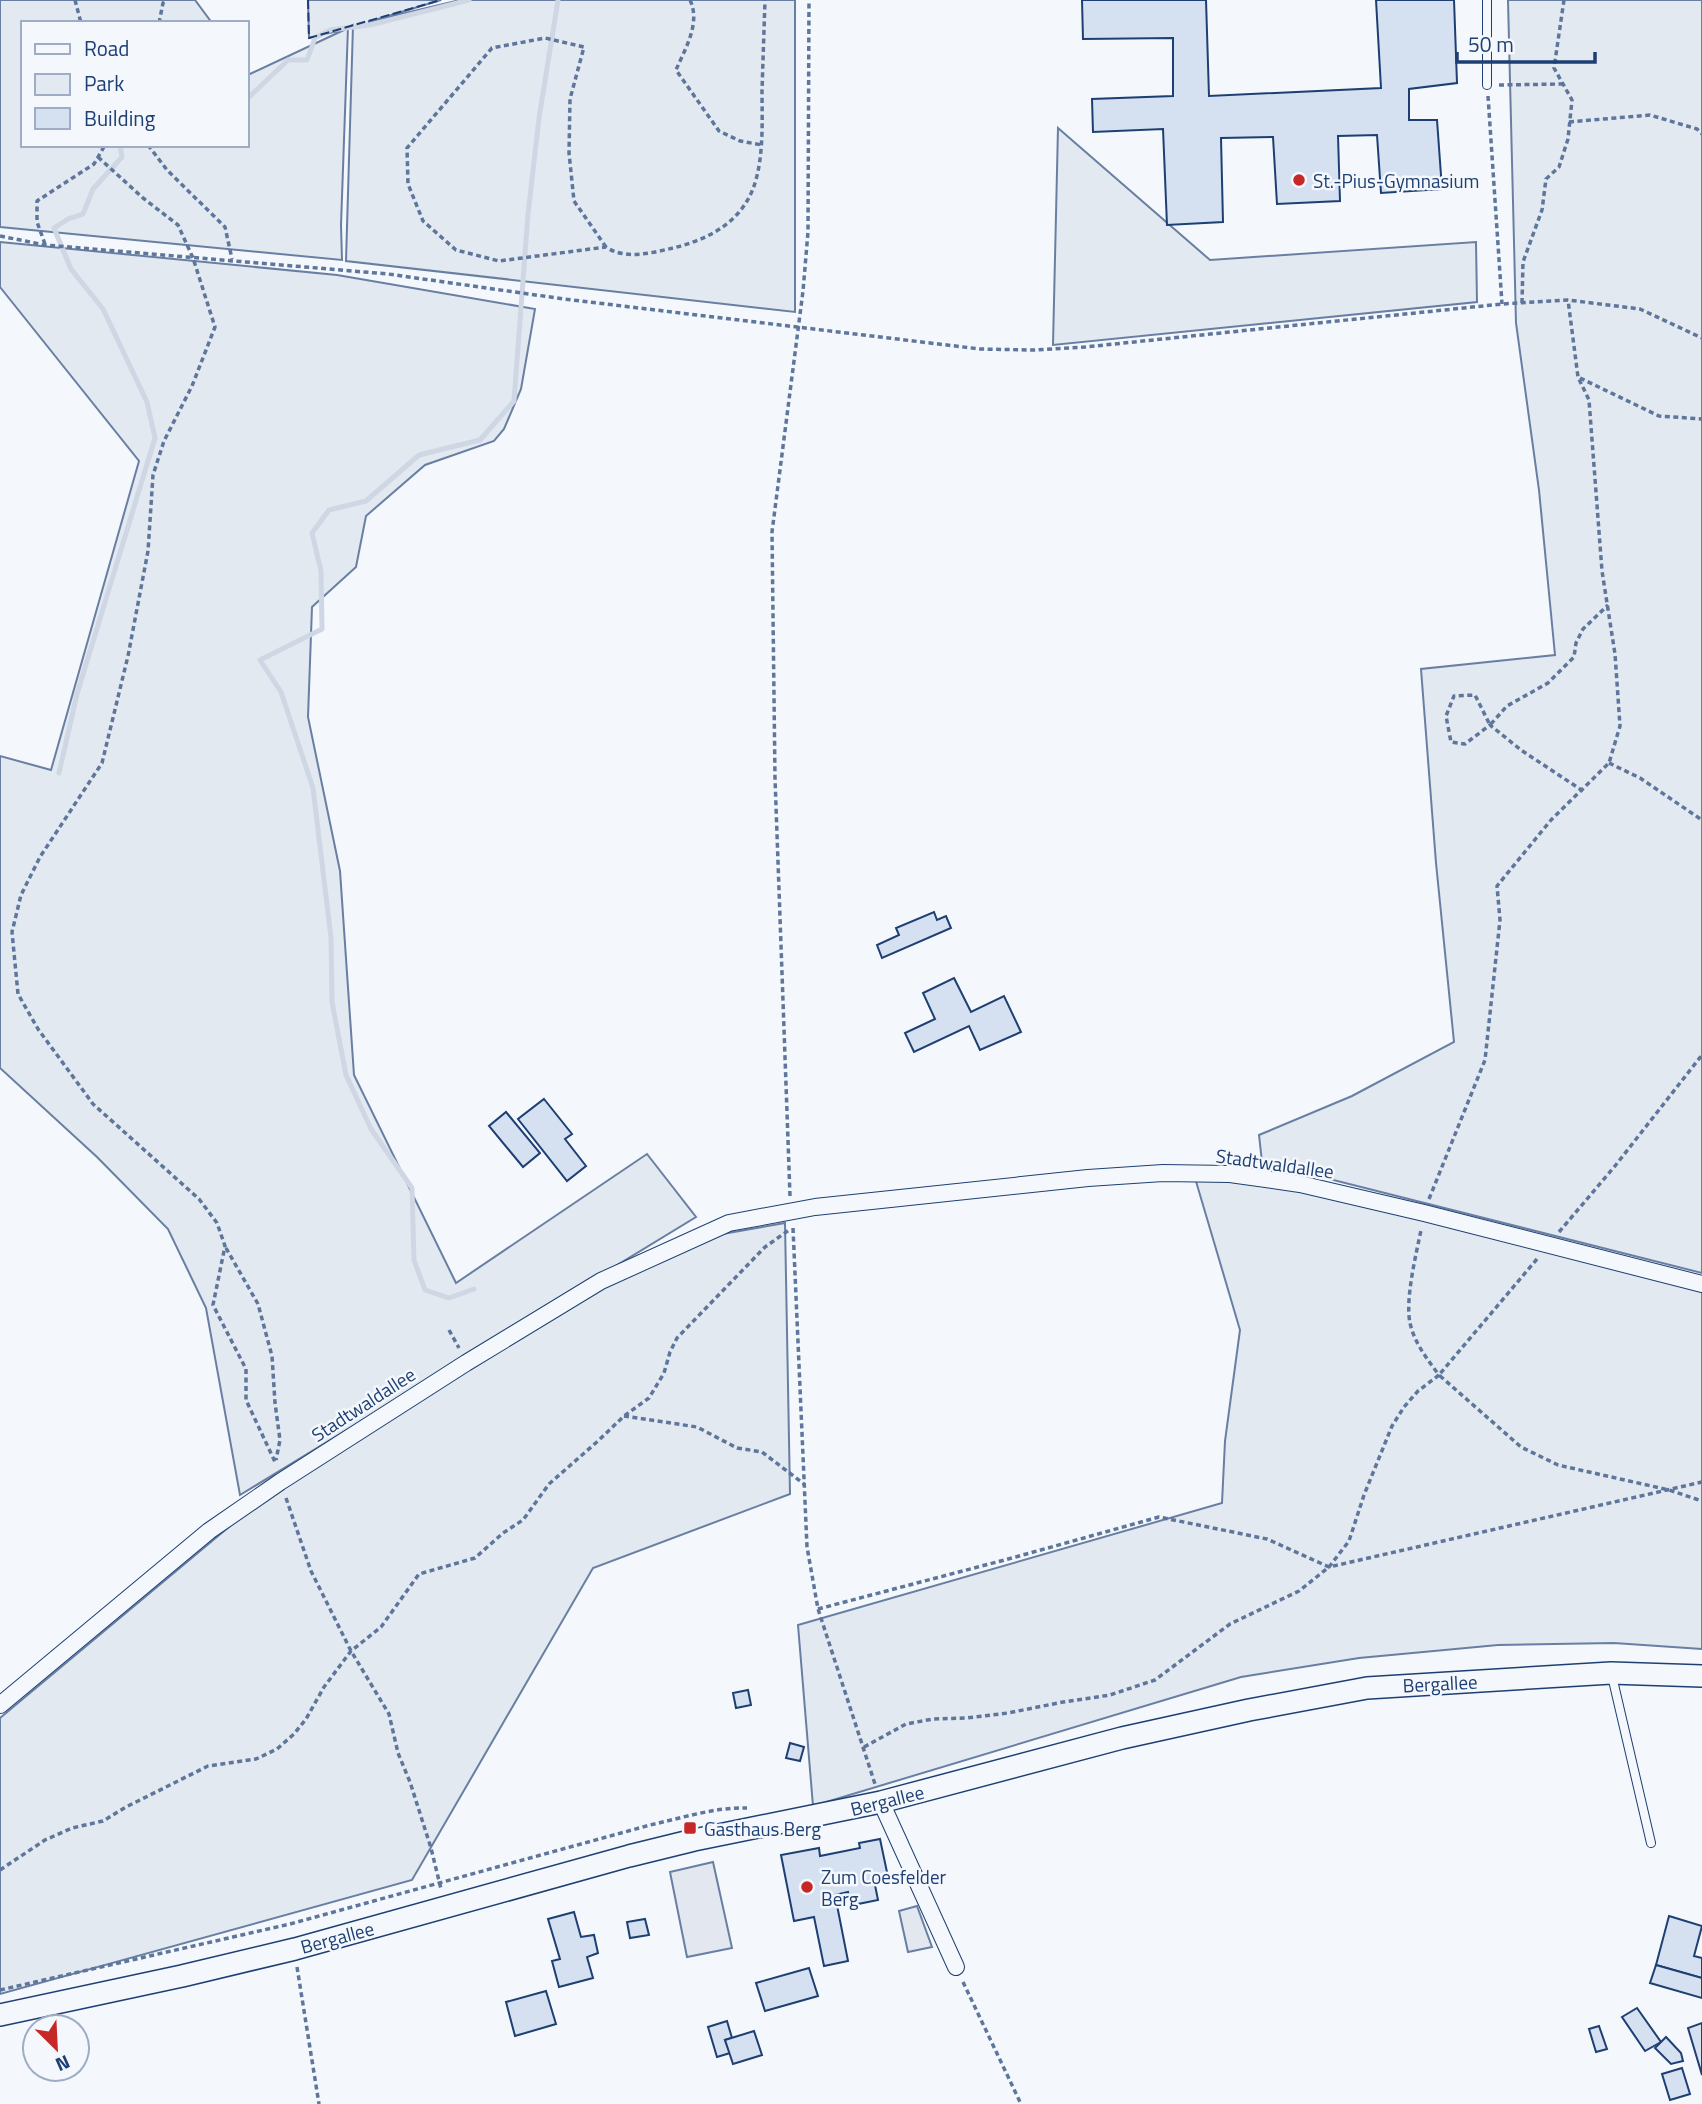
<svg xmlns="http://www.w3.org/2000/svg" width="1702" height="2104" font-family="'Titillium Web',sans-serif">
<rect width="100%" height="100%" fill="#f4f7fb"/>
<!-- green -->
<g fill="#e3e9f0" stroke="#687fa3" stroke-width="2">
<polygon points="0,0 195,0 212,23 23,23 23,145 247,145 247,70 250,74 346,29 309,38 308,0 441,0 368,22 460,0 795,0 795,312 346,261 353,25 348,27 341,225 342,260 0,227"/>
<polygon points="1508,0 1702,0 1702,1273 1262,1162 1259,1135 1352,1096 1454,1042 1436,863 1421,669 1555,655 1539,490 1516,323"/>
<polygon points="1058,128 1210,260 1476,242 1477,302 1053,345"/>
<polygon points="0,242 337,275 535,309 521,389 504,429 494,441 425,465 366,516 356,567 312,607 308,717 340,871 354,1075 456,1283 647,1154 696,1217 240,1495 206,1308 168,1229 97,1157 0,1068 0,756 51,770 139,461 0,287"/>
<polygon points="1195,1178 1299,1189 1702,1289 1702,1649 1614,1643 1498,1645 1359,1658 1241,1677 813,1806 798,1625 1222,1503 1225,1441 1240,1330"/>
<polygon points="785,1223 790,1494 593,1568 412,1880 0,1994 0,1718 248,1511 426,1394 600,1288 711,1236"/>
</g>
<!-- parking -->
<g fill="#e3e8f0" stroke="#687fa3" stroke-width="2">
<polygon points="713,1862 732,1948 687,1957 670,1872"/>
<polygon points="917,1906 932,1947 908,1952 899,1911"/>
</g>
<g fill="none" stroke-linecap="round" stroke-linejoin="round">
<!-- stream -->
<g stroke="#cfd7e4" stroke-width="5">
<polyline points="247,99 288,60 307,60 315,38 330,30 370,25 469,0"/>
<polyline points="59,773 77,694 155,438 147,402 103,309 71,269 54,228 68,219 83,214 93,189 122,157 120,145"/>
<polyline points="474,1289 449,1298 425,1290 414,1260 412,1188 371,1129 346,1075 332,1002 331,938 313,788 281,692 260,660 322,629 321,571 312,533 329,510 366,501 419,455 480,440 514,401 528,214 539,118 558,0"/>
</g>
</g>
<!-- building -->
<g fill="#d5e0f0" stroke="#1d3f73" stroke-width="2">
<polygon points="1082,0 1206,0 1209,96 1381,88 1376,0 1454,0 1457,83 1409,89 1409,120 1437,120 1442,189 1381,193 1377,135 1338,136 1340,201 1277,204 1273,137 1221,138 1223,222 1167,225 1163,129 1093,132 1092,99 1173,96 1173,38 1083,39"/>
<polygon points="934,912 937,920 946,916 951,928 882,958 877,945 899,935 896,928"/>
<polygon points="954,978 971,1012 1004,996 1021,1032 980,1050 969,1026 914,1052 905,1033 935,1019 923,993"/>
<polygon points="544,1099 572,1134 565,1139 586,1166 567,1181 518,1119"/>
<polygon points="506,1112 540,1153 523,1167 489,1126"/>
<polygon points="748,1690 751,1705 736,1708 733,1693"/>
<polygon points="790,1743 804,1747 800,1761 786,1758"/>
<polygon points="880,1839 888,1877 874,1880 878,1900 858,1904 856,1895 849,1896 848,1892 835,1895 848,1961 824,1966 814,1917 794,1921 781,1855 819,1848 820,1856 860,1848 859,1843"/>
<polygon points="574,1912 581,1937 594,1935 598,1953 587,1957 593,1978 559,1987 552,1961 560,1959 548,1919"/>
<polygon points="1669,1916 1702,1926 1694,1956 1702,1958 1702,1978 1656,1965"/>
<polygon points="645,1919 649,1935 630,1938 627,1922"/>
<polygon points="1656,1965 1702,1978 1702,1998 1650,1983"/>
<polygon points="809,1968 818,1996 765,2011 756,1983"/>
<polygon points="546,1991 556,2024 515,2036 506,2002"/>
<polygon points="1637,2008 1661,2042 1645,2051 1622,2017"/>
<polygon points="727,2021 732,2038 725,2040 730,2053 717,2057 708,2027"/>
<polygon points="1702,2023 1702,2075 1688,2028"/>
<polygon points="1599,2026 1607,2049 1596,2052 1589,2029"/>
<polygon points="754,2031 762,2055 733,2064 725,2040"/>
<polygon points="1666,2037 1681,2053 1683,2061 1671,2064 1655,2048"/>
<polygon points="1682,2068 1690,2094 1670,2100 1662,2074"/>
</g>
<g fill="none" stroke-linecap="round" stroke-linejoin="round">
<!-- service casing -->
<g stroke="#1d3f73" stroke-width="10">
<g id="service">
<polyline points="1487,0 1487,85"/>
<polyline points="1612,1676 1651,1843"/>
</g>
</g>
<!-- minor casing -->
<g stroke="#1d3f73" stroke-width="18">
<g id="minor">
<polyline points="0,1705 209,1531 280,1482 466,1363 601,1281 729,1223 815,1207 1088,1178 1163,1173 1230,1174 1300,1184 1424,1213 1702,1284"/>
<polyline points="881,1802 956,1967"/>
</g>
</g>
<!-- tertiary casing -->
<g stroke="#1d3f73" stroke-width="24">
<polyline id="tertiary" points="0,2015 182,1976 295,1949 629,1856 694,1840 881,1802 1122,1738 1249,1710 1367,1688 1611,1673 1702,1676"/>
</g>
<!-- path -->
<g stroke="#5e769c" stroke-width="3.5" stroke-dasharray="5 3.5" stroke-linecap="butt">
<polyline points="75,0 81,23"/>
<path d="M690,0C701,23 685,49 676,70L719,131L740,141L762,145"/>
<polyline points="159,23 163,3 166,0"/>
<polyline points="1499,85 1563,84"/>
<polyline points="1488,96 1502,304"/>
<polyline points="1569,122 1650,115 1697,129 1702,134"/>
<polyline points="148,145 167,170 225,227 232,259"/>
<polyline points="98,157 143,198 178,225 193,258 215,327 192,386 164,441 153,475 148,551 128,656 102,763 40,857 21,895 12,932 18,994 38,1029 93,1104 199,1199 217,1223 225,1246 213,1305 246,1369 246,1400 276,1464"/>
<polyline points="0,236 45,245 388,274 564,299 980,349 1033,350 1085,347 1502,304 1568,300 1640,309 1702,338"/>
<polyline points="45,244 37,222 37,201 94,164 105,145"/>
<path d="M606,247L574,201L569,153L570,99L584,47L545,38L492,48L407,148L408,184L423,221L456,250L499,261L606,247C625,260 651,253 673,248C702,241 731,228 747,201C765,172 762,123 762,91C763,60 764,30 765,0"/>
<polyline points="1522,303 1523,262 1542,210 1546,179 1559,167 1568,139 1572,100 1554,68 1564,0"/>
<polyline points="1580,378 1659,416 1702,419"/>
<polyline points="1609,763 1640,778 1702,820"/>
<polyline points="1583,791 1521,750 1490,725 1465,744 1451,742 1446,716 1454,696 1475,695 1490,725 1507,706 1548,683 1574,657 1576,643 1583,629 1608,605"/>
<polyline points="790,1196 775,778 772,532 803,291 808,232 809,0"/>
<polyline points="1429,1199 1485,1060 1500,920 1497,886 1551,820 1609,763 1620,726 1615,654 1602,571 1589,400 1578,377 1568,300"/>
<polyline points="793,1228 807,1547 818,1609 875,1784"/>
<polyline points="1559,1232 1615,1166 1702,1055"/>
<polyline points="226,1248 258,1304 272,1356 275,1403 280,1440 276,1460"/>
<polyline points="1537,1259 1439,1375 1521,1447 1558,1465 1669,1490 1702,1501"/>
<polyline points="449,1330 459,1348"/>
<polyline points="624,1416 697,1427 737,1448 762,1452 804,1484"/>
<polyline points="286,1498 311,1571 351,1651 389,1714 398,1753 410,1782 431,1848 441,1889"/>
<polyline points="818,1609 1012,1558 1159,1517 1267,1539 1329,1567 1702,1482"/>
<path d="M864,1747L906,1724L933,1719L966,1718L1008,1713L1063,1702L1110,1695L1155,1680L1230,1624L1299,1591L1329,1567L1349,1541L1364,1495L1392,1426L1404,1407L1418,1391L1439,1375C1427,1359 1414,1342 1410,1323C1405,1299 1416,1255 1421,1230"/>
<polyline points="0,1870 45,1840 72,1828 103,1821 126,1807 208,1766 256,1759 277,1749 294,1734 306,1719 324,1687 351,1651 381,1627 419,1574 475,1558 503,1533 523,1520 549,1484 598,1441 624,1416 649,1398 664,1373 670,1352 677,1338 765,1247 789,1230"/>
<polyline points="297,1967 319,2104"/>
<polyline points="963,1982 1021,2104"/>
<path d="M0,1990L290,1924L650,1825C682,1818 715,1807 747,1808"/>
</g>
<!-- service -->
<use href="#service" stroke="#f4f7fb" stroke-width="8"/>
<!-- minor -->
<use href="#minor" stroke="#f4f7fb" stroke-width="16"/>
<!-- tertiary -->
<use href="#tertiary" stroke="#f4f7fb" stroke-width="21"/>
<!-- fence -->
<polyline stroke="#1d3f73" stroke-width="2" stroke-dasharray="9 3.5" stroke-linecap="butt" points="308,0 309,38 441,0"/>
</g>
<!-- markers -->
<g fill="#c62828" stroke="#f4f7fb" stroke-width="2.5">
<circle cx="1299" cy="180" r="7"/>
<rect x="683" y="1821" width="14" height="14" rx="3.5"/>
<circle cx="807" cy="1887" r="7"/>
</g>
<g text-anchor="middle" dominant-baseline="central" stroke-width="5" stroke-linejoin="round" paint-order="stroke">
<!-- poi labels -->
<g font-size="19" fill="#1d3f73" stroke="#f4f7fb" text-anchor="start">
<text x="1313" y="180">St.-Pius-Gymnasium</text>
<text x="704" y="1828">Gasthaus Berg</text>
<text x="821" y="1876">Zum Coesfelder<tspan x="821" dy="22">Berg</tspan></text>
</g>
<!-- street labels -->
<g font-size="19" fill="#1d3f73" stroke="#f4f7fb">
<text transform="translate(1275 1163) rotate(8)">Stadtwaldallee</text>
<text transform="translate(363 1404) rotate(-33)">Stadtwaldallee</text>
<text transform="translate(1440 1683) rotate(-3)">Bergallee</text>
<text transform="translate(887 1800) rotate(-14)">Bergallee</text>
<text transform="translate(337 1937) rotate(-15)">Bergallee</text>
</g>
</g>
<!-- legend -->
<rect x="21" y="21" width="228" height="126" fill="#f4f7fb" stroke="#9eadc5" stroke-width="2"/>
<rect x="35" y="44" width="35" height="10" fill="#f4f7fb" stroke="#9eadc5" stroke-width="2"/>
<text x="84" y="56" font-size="21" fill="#1d3f73">Road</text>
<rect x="35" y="74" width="35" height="21" fill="#e3e9f0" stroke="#9eadc5" stroke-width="2"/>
<text x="84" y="91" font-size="21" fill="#1d3f73">Park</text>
<rect x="35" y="108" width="35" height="21" fill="#d5e0f0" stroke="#9eadc5" stroke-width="2"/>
<text x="84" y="126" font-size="21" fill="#1d3f73">Building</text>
<!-- north arrow -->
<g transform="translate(56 2048) rotate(156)"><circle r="33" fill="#f4f7fb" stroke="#9eadc5" stroke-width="2"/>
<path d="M0-5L12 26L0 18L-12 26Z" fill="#c62828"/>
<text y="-10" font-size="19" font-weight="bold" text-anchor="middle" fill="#1d3f73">N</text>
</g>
<!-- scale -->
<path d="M1457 52v10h138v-10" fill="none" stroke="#1d3f73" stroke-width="3.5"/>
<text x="1468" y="52" font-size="21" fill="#1d3f73" stroke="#f4f7fb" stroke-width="5" paint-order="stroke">50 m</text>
</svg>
